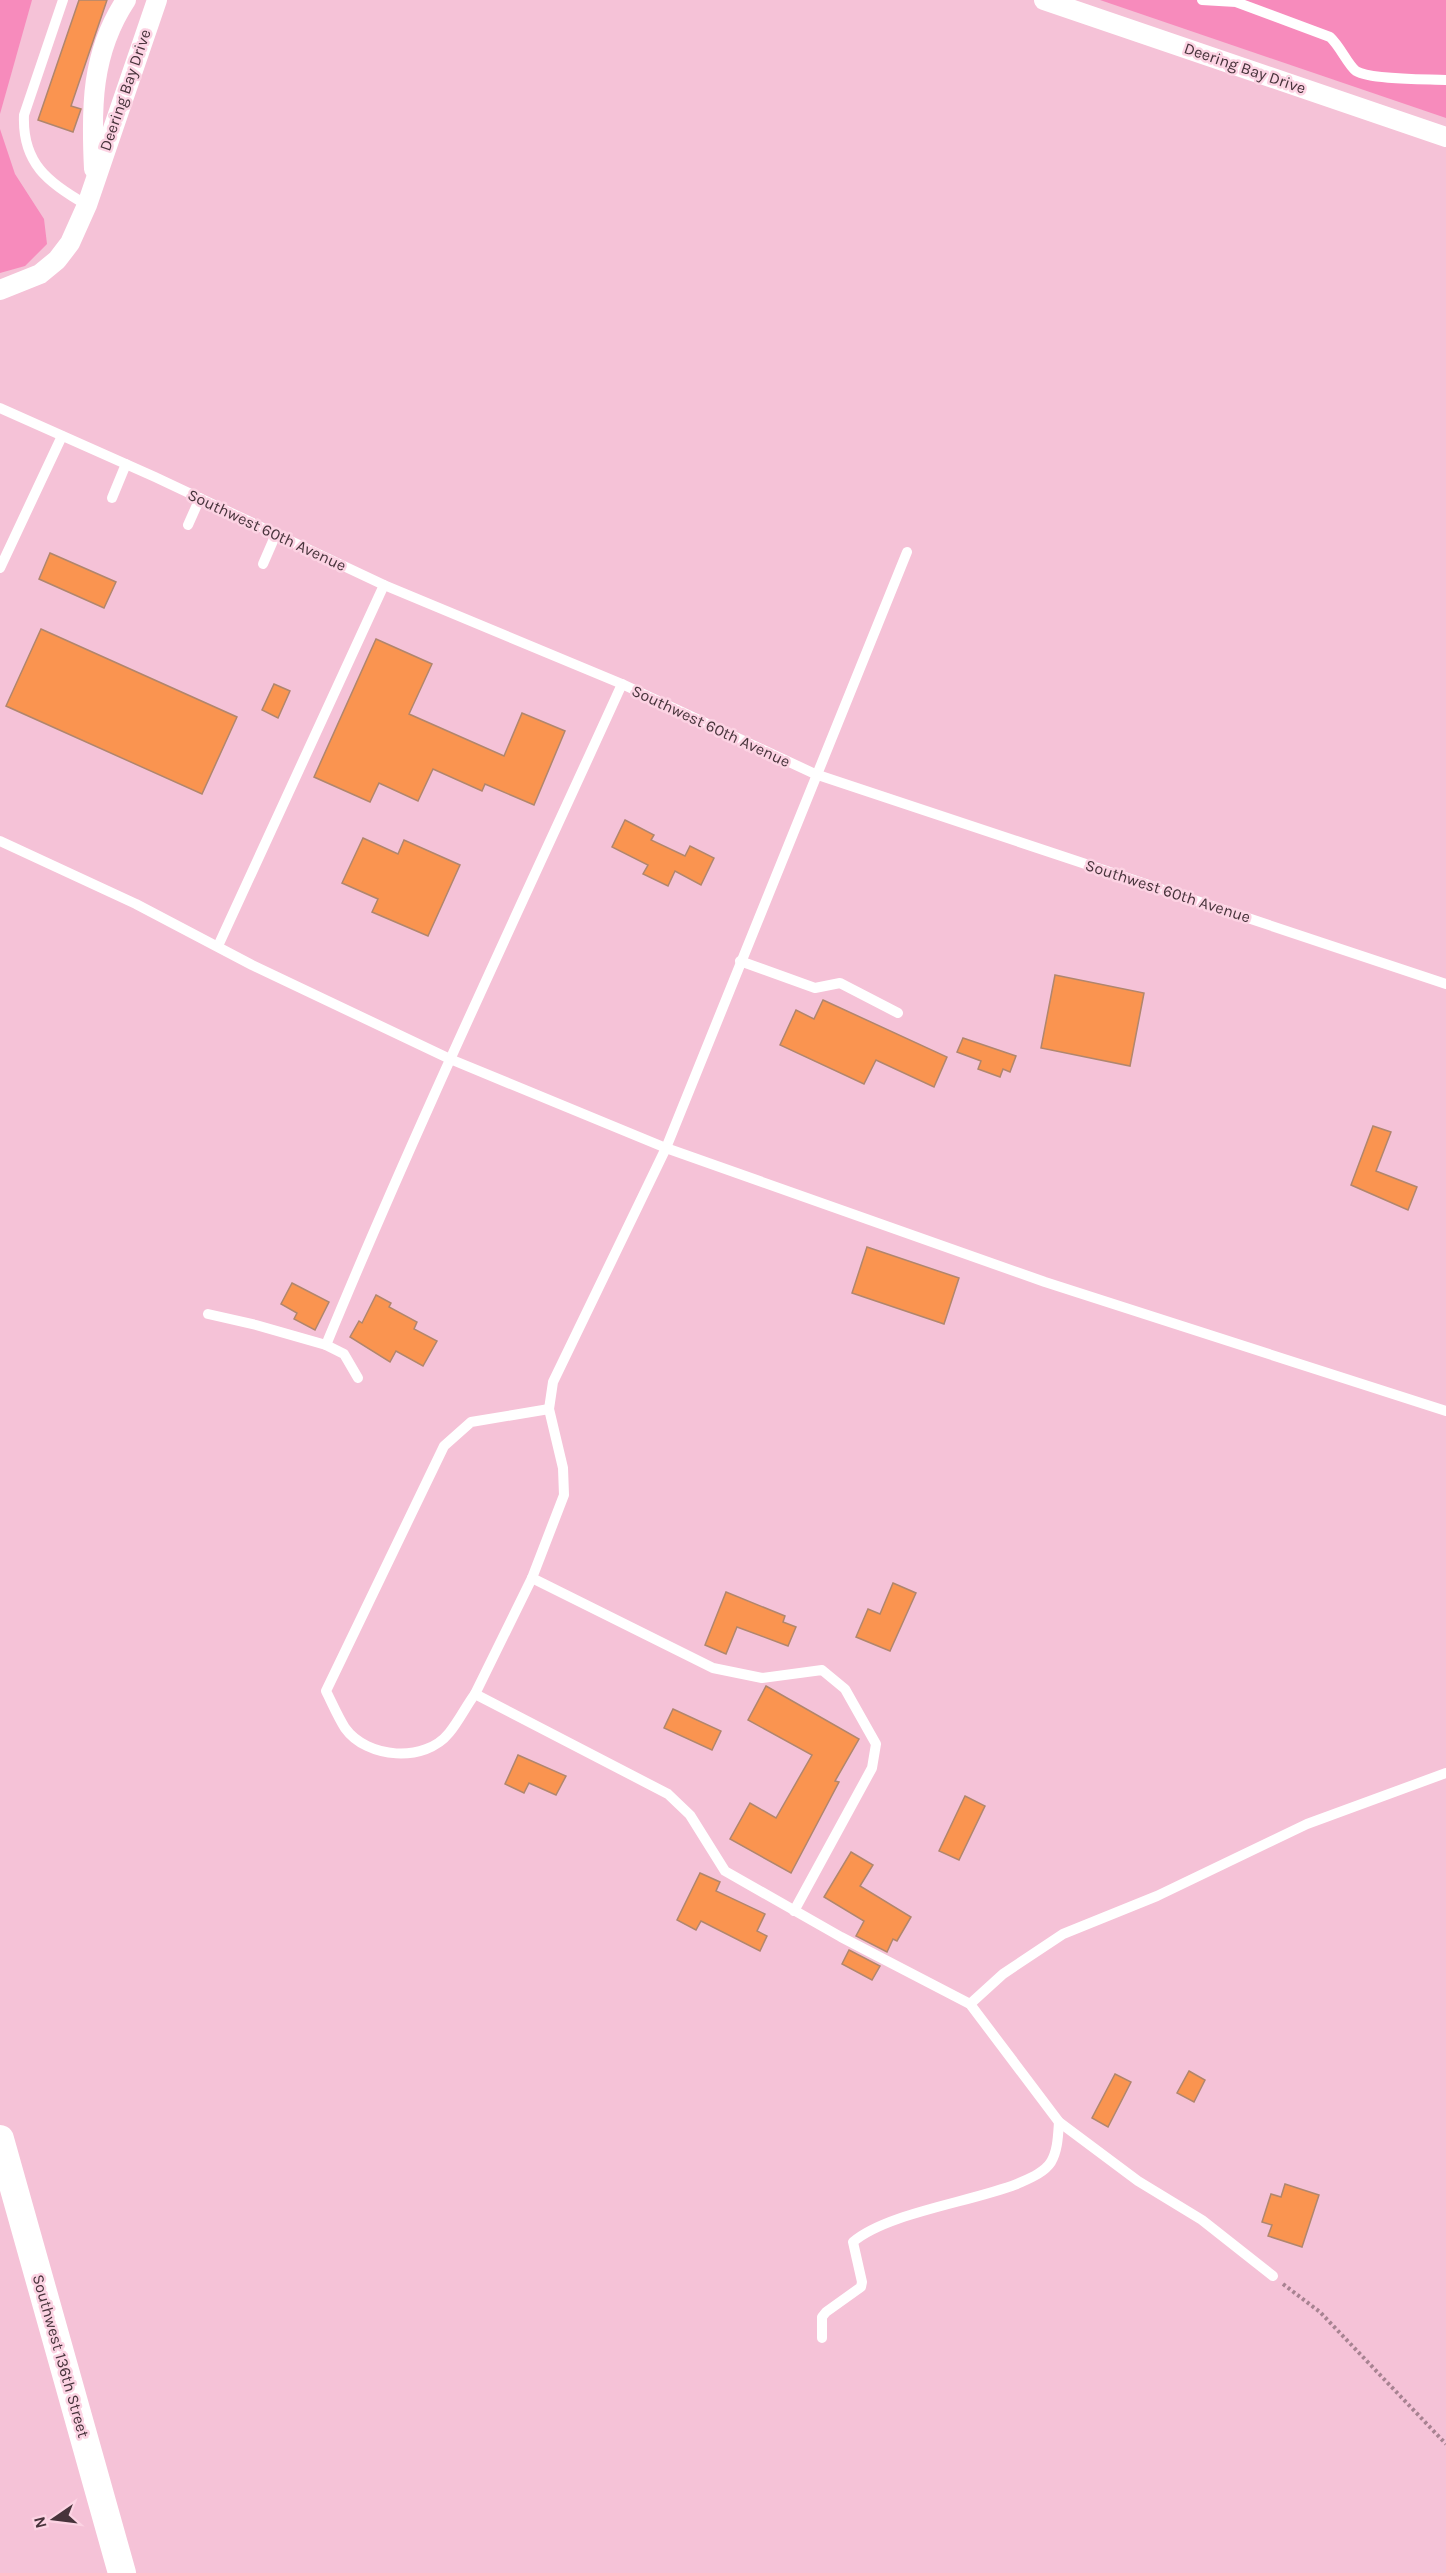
<svg xmlns="http://www.w3.org/2000/svg" width="1446" height="2573" font-family="Karla,sans-serif">
<rect width="100%" height="100%" fill="#f5c2d7"/>
<!-- green -->
<g fill="#f78bbc">
<polygon points="0,0 32,0 0,114"/>
<polygon points="1100,0 1446,0 1446,118"/>
<polygon points="0,129 15,174 44,219 47,244 25,266 0,273"/>
</g>
<!-- building -->
<g fill="#fa9450" stroke="#b0866d" stroke-width="1.5">
<polygon points="79,0 107,0 71,106 81,109 73,132 38,120"/>
<polygon points="50,553 116,582 104,608 39,579"/>
<polygon points="41,629 237,717 202,794 6,706"/>
<polygon points="376,639 432,664 409,714 504,756 522,713 565,731 534,805 485,784 482,791 433,769 418,801 379,783 370,802 314,777"/>
<polygon points="274,684 290,691 278,718 262,710"/>
<polygon points="625,820 654,835 651,840 685,856 690,846 714,858 701,885 675,871 668,886 643,874 648,865 612,847"/>
<polygon points="363,838 398,854 404,840 460,865 428,936 372,912 378,899 342,883"/>
<polygon points="1055,975 1144,993 1130,1066 1041,1048"/>
<polygon points="823,1000 947,1057 934,1087 876,1060 864,1084 780,1045 796,1010 814,1019"/>
<polygon points="963,1038 1016,1056 1010,1072 1003,1069 1000,1077 978,1069 981,1061 957,1052"/>
<polygon points="1373,1126 1391,1132 1376,1171 1417,1187 1408,1210 1351,1185"/>
<polygon points="867,1247 959,1278 944,1324 852,1293"/>
<polygon points="292,1283 329,1302 315,1330 294,1319 297,1313 281,1304"/>
<polygon points="376,1295 391,1303 389,1307 417,1322 414,1329 437,1341 423,1366 396,1351 390,1362 350,1337 359,1321 362,1323"/>
<polygon points="893,1583 916,1593 890,1651 856,1637 868,1609 880,1614"/>
<polygon points="726,1592 785,1616 783,1622 796,1627 788,1646 737,1627 726,1654 705,1645"/>
<polygon points="766,1686 859,1739 835,1781 839,1782 791,1873 730,1839 750,1803 776,1818 812,1755 748,1720"/>
<polygon points="673,1709 721,1731 712,1750 664,1728"/>
<polygon points="518,1755 566,1776 556,1795 529,1783 524,1793 505,1784"/>
<polygon points="965,1796 985,1806 959,1860 939,1851"/>
<polygon points="851,1852 873,1865 860,1886 911,1917 897,1941 893,1939 887,1952 856,1936 864,1921 824,1897"/>
<polygon points="700,1873 720,1882 716,1891 765,1914 757,1931 767,1936 760,1951 701,1921 696,1930 677,1920"/>
<polygon points="849,1950 880,1966 872,1980 842,1964"/>
<polygon points="1189,2071 1205,2080 1194,2102 1177,2093"/>
<polygon points="1115,2074 1131,2082 1108,2127 1092,2118"/>
<polygon points="1285,2184 1319,2195 1302,2247 1268,2236 1272,2225 1262,2222 1271,2194 1281,2197"/>
</g>
<g fill="none" stroke-linecap="round" stroke-linejoin="round">
<!-- path -->
<polyline stroke="#a78291" stroke-width="4" stroke-dasharray="3 3" stroke-linecap="butt" points="1283,2284 1320,2312 1446,2444"/>
<!-- service -->
<g stroke="#fff" stroke-width="10">
<path d="M63,0L24,115C22,163 48,183 87,205"/>
<path d="M1202,0L1236,2L1330,37C1340,46 1348,65 1356,71C1371,80 1426,79 1446,80"/>
<polyline points="0,408 155,477 384,585 622,684 815,774 1446,984"/>
<polyline points="112,498 126,464"/>
<polyline points="188,525 200,498"/>
<polyline points="263,564 276,534"/>
<polyline points="0,568 62,436"/>
<polyline points="0,841 136,904 252,965 450,1059 666,1148 1045,1282 1446,1411"/>
<polyline points="218,946 384,585"/>
<polyline points="740,961 815,988 840,983 898,1013"/>
<path d="M208,1314L256,1325L326,1345C418,1122 522,904 622,684"/>
<polyline points="326,1345 344,1354 358,1378"/>
<path d="M549,1409L471,1422L444,1446L326,1691C332,1703 338,1717 345,1728C367,1759 425,1763 449,1733C459,1721 466,1706 475,1694L668,1794L690,1815L725,1871L841,1937L970,2004L1059,2122L1138,2181L1202,2220L1273,2276"/>
<polyline points="532,1578 713,1668 762,1678 822,1670 845,1689 876,1744 872,1768 794,1911"/>
<polyline points="475,1694 532,1578 564,1495 563,1468 549,1409 553,1382 666,1148 907,552"/>
<polyline points="970,2004 1003,1974 1063,1934 1157,1896 1307,1824 1446,1773"/>
<path d="M822,2338V2317L826,2312L861,2287L862,2282L853,2242C887,2213 971,2202 1017,2184C1028,2179 1044,2173 1051,2162C1058,2150 1058,2135 1059,2122"/>
</g>
<!-- minor -->
<g stroke="#fff" stroke-width="20">
<polyline points="1044,0 1446,137"/>
<path d="M94,169C91,108 91,53 126,0"/>
<polyline points="0,290 40,274 57,260 70,243 87,205 157,0"/>
</g>
<!-- secondary -->
<polyline stroke="#fff" stroke-width="28" points="0,2139 122,2573"/>
</g>
<g text-anchor="middle" dominant-baseline="central" stroke-width="5" stroke-linejoin="round" paint-order="stroke">
<!-- street labels -->
<g font-size="16" fill="#47333b" stroke="#fcd3e3">
<text transform="translate(1245 68) rotate(19)">Deering Bay Drive</text>
<text transform="translate(125 90) rotate(-71)">Deering Bay Drive</text>
<text transform="translate(267 530) rotate(25)">Southwest 60th Avenue</text>
<text transform="translate(711 726) rotate(25)">Southwest 60th Avenue</text>
<text transform="translate(1168 891) rotate(18)">Southwest 60th Avenue</text>
<text transform="translate(61 2356) rotate(74)">Southwest 136th Street</text>
</g>
</g>
<!-- north arrow -->
<g transform="translate(54 2519) rotate(256)" stroke="#fcd3e3" stroke-width="4.5" paint-order="stroke">
<path d="M0-4.5L10 22L0 15L-10 22Z" fill="#47333b"/>
<text y="-9" font-size="16" font-weight="bold" text-anchor="middle" fill="#47333b">N</text>
</g>
</svg>
